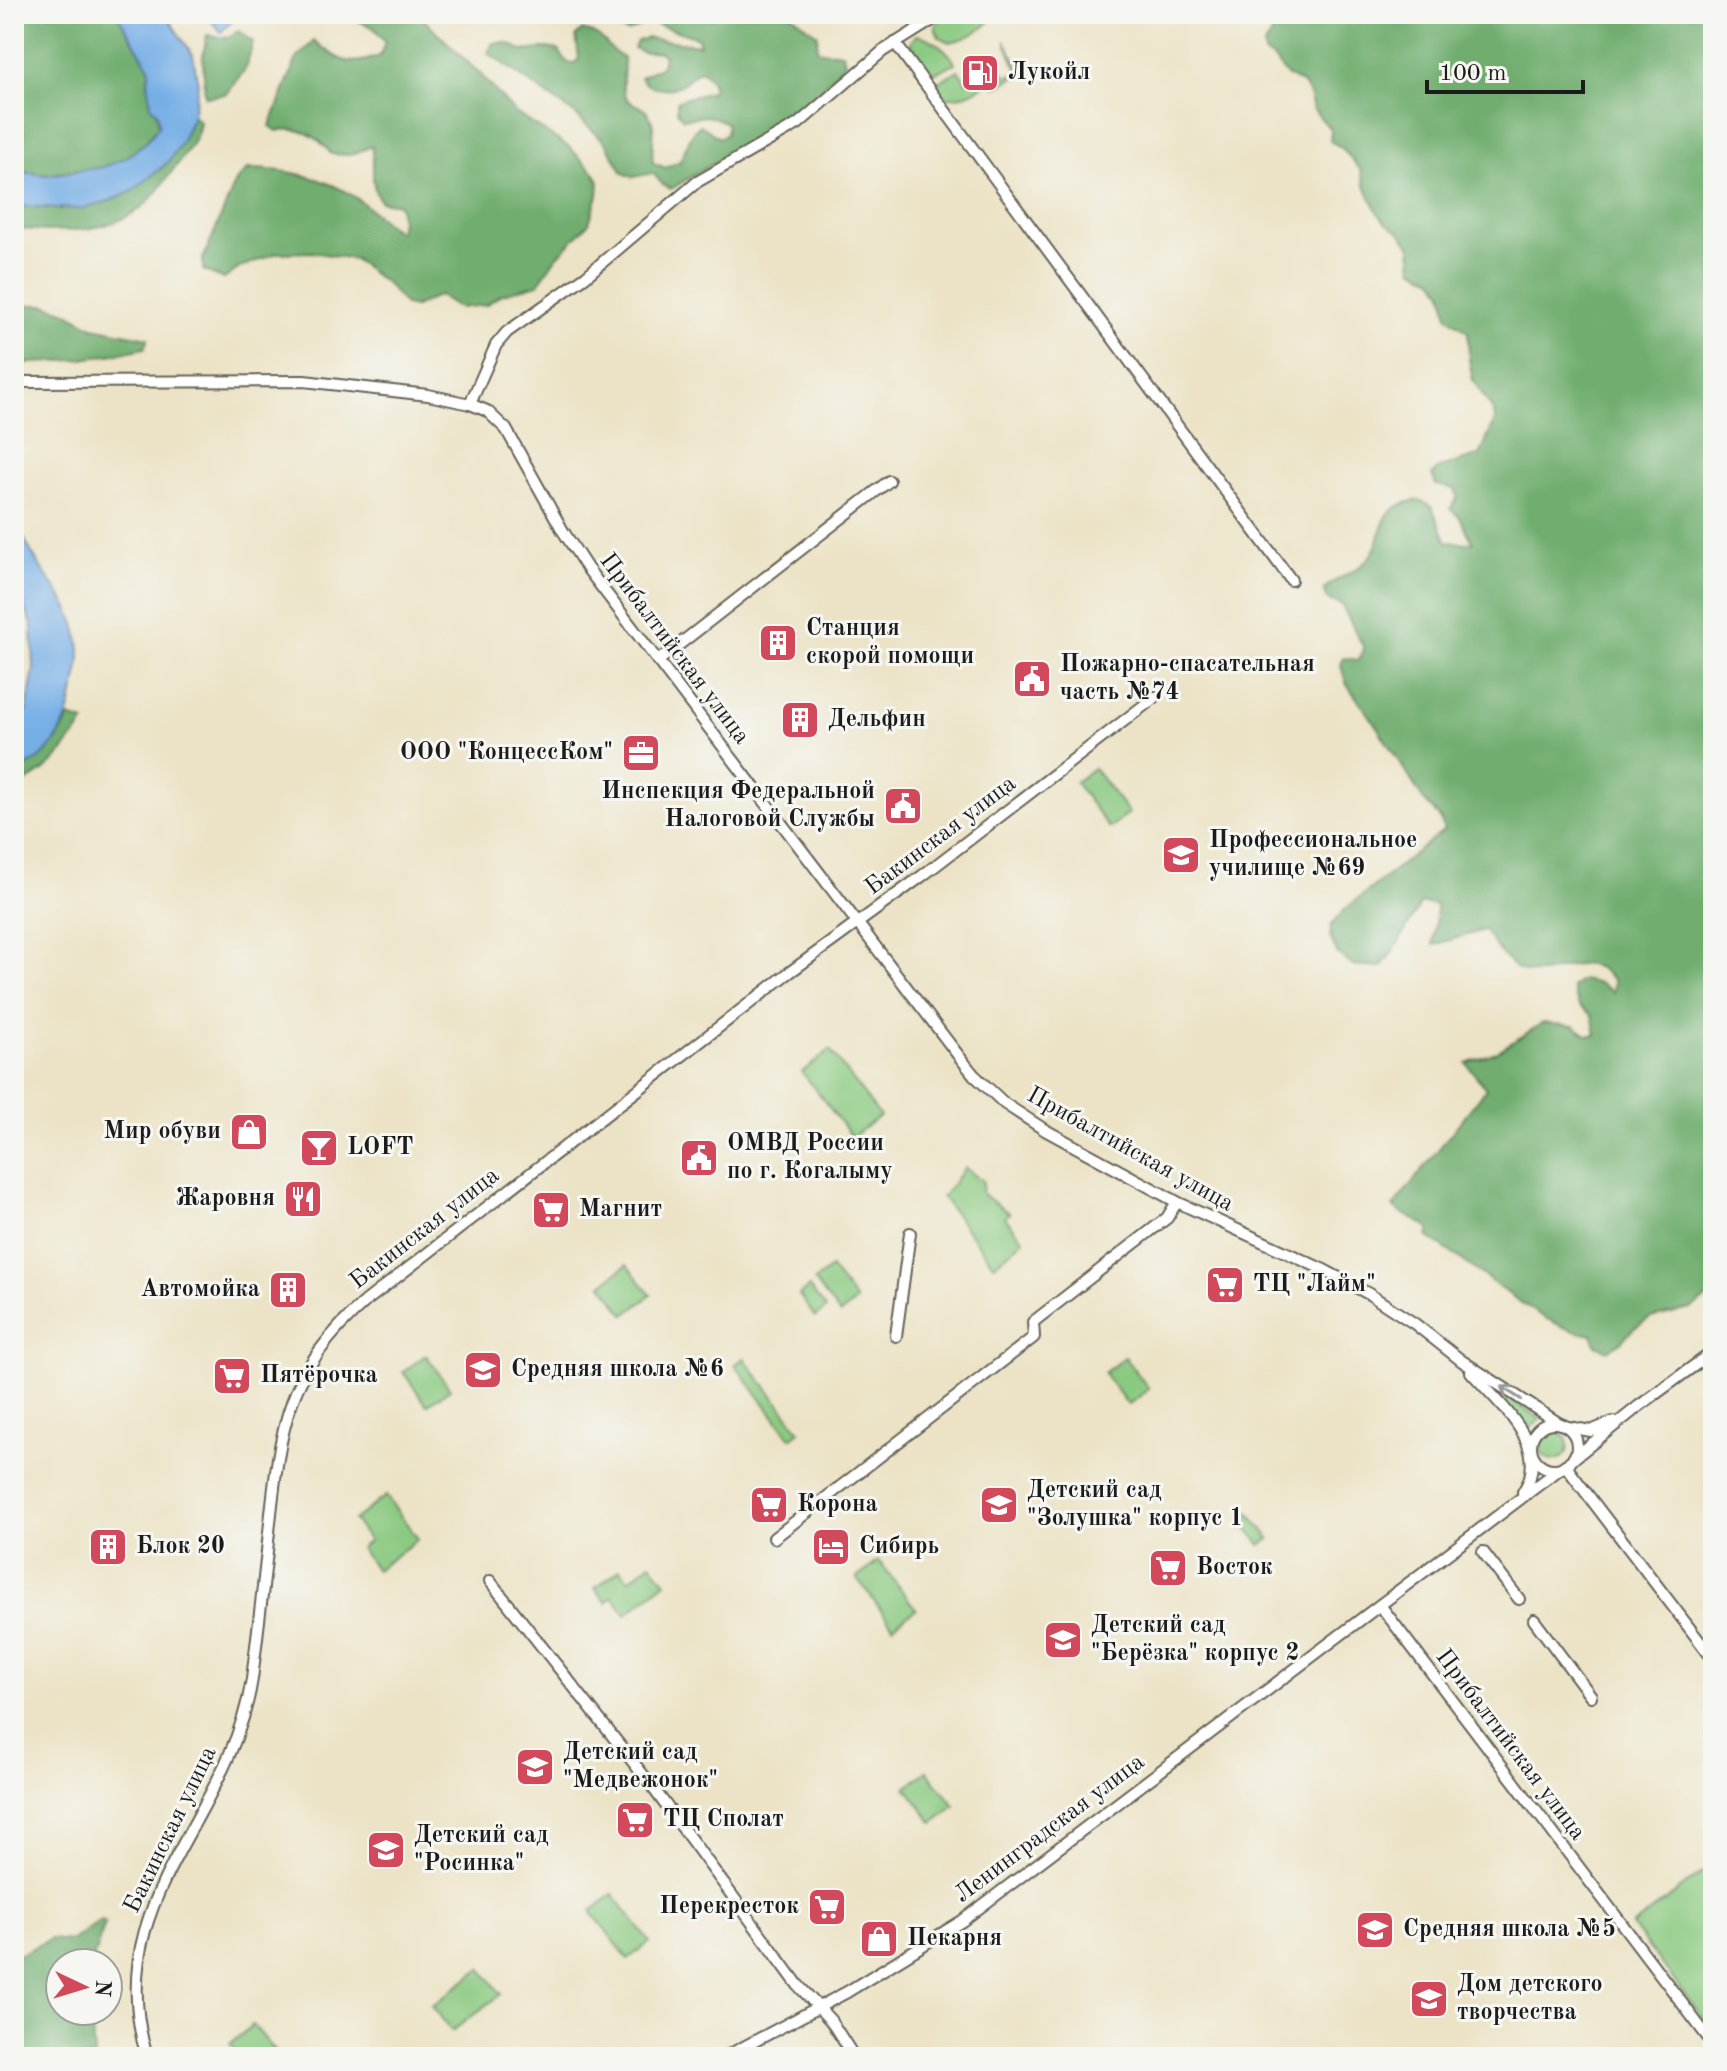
<svg xmlns="http://www.w3.org/2000/svg" width="1727" height="2071" font-family="'Old Standard TT',serif">
<rect width="100%" height="100%" fill="#f6f6f2"/>
<filter id="ink" filterUnits="userSpaceOnUse"><feTurbulence type="fractalNoise" baseFrequency=".0125" numOctaves="2"/><feDisplacementMap in="SourceGraphic" scale="16" xChannelSelector="R" yChannelSelector="G"/><feConvolveMatrix kernelMatrix="1 2 1 2 8 2 1 2 1" color-interpolation-filters="sRGB"/></filter>
<filter id="wash" filterUnits="userSpaceOnUse"><feTurbulence type="fractalNoise" baseFrequency=".006" numOctaves="4" result="noise"/><feDisplacementMap in="SourceGraphic" scale="32" xChannelSelector="R" yChannelSelector="G"/><feGaussianBlur stdDeviation="1.8" result="paint"/><feColorMatrix in="noise" values="0 0 0 0 0 0 0 0 0 0 0 0 0 0 0 0 0 1.4 0 .05"/><feComposite in="paint" operator="in"/></filter>
<g filter="url(#wash)">
<rect width="100%" height="100%" fill="#ece3c6"/>
<!-- green -->
<g fill="#8ac980" stroke="#53724e" stroke-width="2">
<path d="M952,14H993C990,28 962,41 949,42L939,36L935,27L938,22Z"/>
<path d="M916,35C931,36 948,50 955,63L937,72L926,69L910,43Z"/>
<path d="M1005,41L1023,73L996,87L993,81C978,88 956,104 941,94L937,83L958,70L966,82L977,77L980,82L1004,72L1007,77L1018,71Z"/>
<polygon points="1094,768 1129,813 1109,828 1075,782"/>
<polygon points="830,1050 880,1116 852,1137 802,1072"/>
<polygon points="965,1168 983,1181 982,1194 1009,1213 1005,1218 1024,1240 994,1265 942,1197"/>
<polygon points="627,1265 651,1295 625,1315 602,1284"/>
<polygon points="831,1268 856,1301 840,1314 814,1281"/>
<polygon points="809,1287 826,1309 815,1317 799,1295"/>
<polygon points="426,1355 450,1389 427,1405 403,1372"/>
<polygon points="1125,1357 1149,1389 1128,1405 1104,1373"/>
<polygon points="744,1358 800,1431 791,1438 735,1365"/>
<polygon points="1495,1391 1495,1390 1541,1419 1527,1431"/>
<circle cx="1554" cy="1446" r="14"/>
<polygon points="386,1496 418,1539 376,1570 360,1548 369,1541 354,1520"/>
<polygon points="1249,1512 1270,1539 1261,1545 1240,1519"/>
<polygon points="879,1561 916,1609 893,1626 857,1578"/>
<polygon points="651,1563 666,1582 626,1614 613,1597 606,1602 595,1588 620,1569 629,1580"/>
<polygon points="927,1771 955,1806 933,1823 906,1787"/>
<polygon points="1713,1864 1713,2031 1632,1926"/>
<polygon points="613,1894 650,1942 628,1959 591,1911"/>
<polygon points="481,1968 501,1994 452,2031 432,2006"/>
<polygon points="253,2025 280,2057 241,2057 230,2044"/>
</g>
<!-- forest -->
<g fill="#6fad6e" stroke="#466445" stroke-width="2">
<polygon points="14,14 117,14 150,69 148,80 151,107 157,112 159,126 145,143 125,158 104,167 47,175 14,171"/>
<path d="M344,14H418L482,76L514,112L569,147L594,172L599,181L598,195L589,223L556,258L538,284L500,295L486,305L459,308L439,295L415,307L405,305L387,284L354,259L312,252L277,253L241,267L224,279L203,270V259L236,181L248,169C286,169 322,176 355,197C370,208 384,223 399,232L401,220L399,204L380,201C369,182 375,168 372,146L350,155L331,154C318,135 299,126 277,131L270,126L297,58L314,41C340,61 348,68 380,56L385,41L374,28Z"/>
<path d="M594,14H688L704,19L713,18L722,14H791L818,35L817,49C826,55 834,49 843,54L845,62L806,108L671,189L663,185L653,173L633,177L623,173L606,143L576,115L488,53L493,43C506,41 512,44 523,51L546,48L558,50L568,63H574L579,59L576,36L582,30C607,35 603,47 623,58C626,70 619,86 626,97C630,105 641,105 647,112C659,128 650,146 653,163L666,168L680,161L693,132L700,125L720,138L726,134L727,124C712,113 700,116 683,119L677,111V102C687,95 701,97 712,91V82L702,70C694,72 693,76 686,81C673,92 649,92 640,77L662,66L664,56L659,52H642L634,48L637,41L648,38L700,45L698,38L650,22L628,32L597,21Z"/>
<path d="M1282,14H1713V1294L1691,1309L1650,1318L1633,1329L1619,1344L1607,1350L1596,1345L1592,1334C1550,1335 1475,1265 1435,1242L1428,1236L1430,1230C1419,1220 1405,1217 1393,1207L1486,1089L1466,1063L1496,1052L1543,1023L1574,1026L1587,1035H1596L1592,1015L1579,1006L1572,987L1582,980L1601,984L1613,992L1614,981C1610,977 1604,971 1599,968C1572,955 1544,984 1518,969C1504,961 1494,943 1484,930L1433,945L1437,905L1421,903L1394,950L1381,967L1352,965L1338,954L1330,937L1331,926L1343,911L1444,830L1440,818L1425,802L1370,716L1347,685L1341,666L1343,658L1359,660L1364,648L1341,604L1328,600L1324,589C1336,577 1354,574 1366,561C1390,537 1370,506 1420,500L1432,507L1447,542L1473,543L1460,517L1450,509L1458,497L1455,489L1436,485L1432,474L1440,468L1480,455L1495,421L1494,412L1473,380L1469,359L1468,332L1448,317L1443,292L1434,279L1413,268L1411,247L1400,232L1386,223L1378,213L1365,186L1361,170L1341,147L1330,141L1331,130L1313,109L1309,94L1302,83L1287,76L1273,58L1265,54L1264,45C1274,36 1273,23 1282,14Z"/>
<polygon points="239,31 253,42 246,68 226,94 205,97 203,56 207,35 226,38"/>
<path d="M193,116L200,122C197,142 185,154 173,170C163,183 154,198 141,208C107,234 54,233 14,228V206L61,209L131,192L167,163L181,143Z"/>
<path d="M14,305H47L64,311L93,327L148,338L145,348C101,358 59,363 14,364Z"/>
<path d="M69,717L85,722C66,748 47,777 14,786V773C42,759 56,746 69,717Z"/>
<polygon points="101,1920 105,1923 92,1963 60,1963 60,2011 91,2011 94,2057 14,2057 14,1957 50,1939 71,1941"/>
</g>
<!-- water -->
<g fill="#76aee6" stroke="#496581" stroke-width="2">
<polygon points="117,14 165,14 193,55 198,84 193,116 181,143 167,163 131,192 109,201 80,209 14,206 14,171 47,175 104,167 125,158 145,143 159,126 157,112 151,107 148,80 150,69"/>
<polygon points="205,14 233,14 233,20 221,32"/>
<path d="M14,520C22,534 29,549 38,563C57,593 78,612 80,651C81,667 75,683 72,699C65,735 48,758 14,773V730L27,710L34,668L32,624L14,585Z"/>
</g>
</g>
<g filter="url(#ink)">
<g fill="none" stroke-linecap="round" stroke-linejoin="round">
<!-- minor casing -->
<g stroke="#656258" stroke-width="14">
<g id="minor">
<polyline points="895,43 1291,580"/>
<polyline points="14,382 304,381 428,395 470,404 487,411 506,429 563,531 587,568 958,1055 974,1075 1005,1104 1045,1130 1177,1202 1322,1269 1369,1294 1415,1324 1462,1361 1560,1424"/>
<polyline points="470,404 496,345 507,332 585,277 697,182 798,124 883,51 942,14"/>
<polyline points="658,661 889,481"/>
<polyline points="896,1336 910,1233"/>
<path d="M1471,1372C1500,1405 1553,1447 1523,1492"/>
<circle cx="1554" cy="1446" r="23"/>
<polyline points="1568,1427 1591,1431 1613,1422"/>
<polyline points="1569,1462 1639,1406 1713,1352"/>
<polyline points="774,1538 1034,1337 1033,1322 1167,1218 1177,1202"/>
<polyline points="1483,1552 1519,1599"/>
<polyline points="490,1581 648,1781 798,1985 831,2021 854,2057"/>
<polyline points="1380,1605 1713,2044"/>
<polyline points="1534,1620 1591,1696"/>
<path d="M147,2057C99,1900 230,1821 252,1679C258,1630 264,1581 269,1532C280,1430 284,1373 366,1301L786,975L922,876L1155,697"/>
<polyline points="725,2057 847,1992 962,1921 1565,1465 1713,1659"/>
</g>
</g>
<!-- minor -->
<use href="#minor" stroke="#fff" stroke-width="10"/>
</g>
<!-- one-way arrows -->
<defs><path id="oneway-shaft" d="M-6 0H5M1.5-3L5.5 0L1.5 3" fill="none" stroke-width="1.6" stroke-linecap="round" stroke-linejoin="round" transform="scale(2)"/></defs>
<use stroke="#999" href="#oneway-shaft" transform="translate(1511 1393) rotate(-148)"/>
</g>
<!-- icons -->
<defs>
<g id="fuel-square" transform="scale(2)"><rect x="-9" y="-9" width="18" height="18" rx="4" fill="#d1495b" stroke="#f6f6f2"/><path d="M-5.5-6h7V0h2V4h1.3V-2.5L3-4.5l.8-.8L6-3V5H2.5V1h-1V6h-7ZM-4.2-4.7v3.2H.2V-4.7Z" fill="#fff"/></g>
<g id="building-square" transform="scale(2)"><rect x="-9" y="-9" width="18" height="18" rx="4" fill="#d1495b" stroke="#f6f6f2"/><path d="M-4-6H4V6H1V3H-1V6H-4ZM-2.5-4.3h1.7v1.8h-1.7ZM.8-4.3h1.7v1.8H.8ZM-2.5-1h1.7V.8h-1.7ZM.8-1h1.7V.8H.8Z" fill="#fff"/></g>
<g id="civic-square" transform="scale(2)"><rect x="-9" y="-9" width="18" height="18" rx="4" fill="#d1495b" stroke="#f6f6f2"/><path d="M-.6-6.5H3V-4.5H.6V-3L4-1V1h2V6H-6V1h2V-1L-.6-3ZM-1.2 2.5V6h2.4V2.5Z" fill="#fff"/></g>
<g id="office-square" transform="scale(2)"><rect x="-9" y="-9" width="18" height="18" rx="4" fill="#d1495b" stroke="#f6f6f2"/><path d="M-6-3h4V-5.5h4V-3h4V5H-6ZM-1-4.5V-3h2v-1.5ZM-6 0V1H6V0Z" fill="#fff"/></g>
<g id="university-square" transform="scale(2)"><rect x="-9" y="-9" width="18" height="18" rx="4" fill="#d1495b" stroke="#f6f6f2"/><path d="M0-5L7-2L0 1L-7-2ZM-4 1L0 2.5L4 1V4Q0 6-4 4Z" fill="#fff"/></g>
<g id="shop-square" transform="scale(2)"><rect x="-9" y="-9" width="18" height="18" rx="4" fill="#d1495b" stroke="#f6f6f2"/><path d="M-5-2.5h2.3a2.7 3.5 0 0 1 5.4 0H5L5.5 6h-11ZM-1.5-2.5h3a1.5 2.3 0 0 0-3 0Z" fill="#fff"/></g>
<g id="bar-square" transform="scale(2)"><rect x="-9" y="-9" width="18" height="18" rx="4" fill="#d1495b" stroke="#f6f6f2"/><path d="M-6-5H6L.8 .8V4.5H3.5V6h-7V4.5H-.8V.8Z" fill="#fff"/></g>
<g id="restaurant-square" transform="scale(2)"><rect x="-9" y="-9" width="18" height="18" rx="4" fill="#d1495b" stroke="#f6f6f2"/><path d="M-5-6h1v4h1v-4h1v4h1v-4h1v5L-1.5 .5V6h-2V.5L-5-1ZM5-6V6H3V1.5H1.5Q1.5-4 5-6Z" fill="#fff"/></g>
<g id="supermarket-square" transform="scale(2)"><rect x="-9" y="-9" width="18" height="18" rx="4" fill="#d1495b" stroke="#f6f6f2"/><path d="M-6-5.5h2.5l.6 2H6L4.5 2H-2.5L-4.4-4H-6ZM-1.5 3.2a1.3 1.3 0 1 0 .1 0ZM3 3.2a1.3 1.3 0 1 0 .1 0Z" fill="#fff"/></g>
<g id="school-square" transform="scale(2)"><rect x="-9" y="-9" width="18" height="18" rx="4" fill="#d1495b" stroke="#f6f6f2"/><path d="M0-5L7-2L0 1L-7-2ZM-4 1L0 2.5L4 1V4Q0 6-4 4Z" fill="#fff"/></g>
<g id="hotel-square" transform="scale(2)"><rect x="-9" y="-9" width="18" height="18" rx="4" fill="#d1495b" stroke="#f6f6f2"/><path d="M-6-4.5h1.5V1H6V5H4.5V3h-9V5H-6ZM-4 0a1.8 1.8 0 1 1 3.6 0ZM.5 0V-2.5h3Q6-2.5 6 0Z" fill="#fff"/></g>
</defs>
<g fill-rule="evenodd">
<use href="#fuel-square" x="980" y="73"/>
<use href="#building-square" x="778" y="643"/>
<use href="#civic-square" x="1032" y="679"/>
<use href="#building-square" x="800" y="720"/>
<use href="#office-square" x="641" y="753"/>
<use href="#civic-square" x="903" y="806"/>
<use href="#university-square" x="1181" y="855"/>
<use href="#shop-square" x="249" y="1132"/>
<use href="#bar-square" x="319" y="1148"/>
<use href="#civic-square" x="699" y="1158"/>
<use href="#restaurant-square" x="303" y="1199"/>
<use href="#supermarket-square" x="551" y="1210"/>
<use href="#supermarket-square" x="1225" y="1285"/>
<use href="#building-square" x="288" y="1290"/>
<use href="#school-square" x="483" y="1370"/>
<use href="#supermarket-square" x="232" y="1376"/>
<use href="#supermarket-square" x="769" y="1505"/>
<use href="#school-square" x="999" y="1505"/>
<use href="#building-square" x="108" y="1547"/>
<use href="#hotel-square" x="831" y="1547"/>
<use href="#supermarket-square" x="1168" y="1568"/>
<use href="#school-square" x="1063" y="1640"/>
<use href="#school-square" x="535" y="1767"/>
<use href="#supermarket-square" x="635" y="1820"/>
<use href="#school-square" x="386" y="1850"/>
<use href="#supermarket-square" x="827" y="1907"/>
<use href="#school-square" x="1375" y="1930"/>
<use href="#shop-square" x="879" y="1939"/>
<use href="#school-square" x="1429" y="1999"/>
</g>
<g text-anchor="middle" dominant-baseline="central" stroke-width="6" stroke-linejoin="round" paint-order="stroke">
<!-- poi labels -->
<g font-size="24" font-weight="bold" fill="#1c1c1c" stroke="#f6f6f2" text-anchor="start">
<text x="1008" y="73">Лукойл</text>
<text x="806" y="629">Станция<tspan x="806" dy="28">скорой помощи</tspan></text>
<text x="1060" y="665">Пожарно-спасательная<tspan x="1060" dy="28">часть №74</tspan></text>
<text x="828" y="720">Дельфин</text>
<text x="613" y="753" text-anchor="end">ООО "КонцессКом"</text>
<text x="875" y="792" text-anchor="end">Инспекция Федеральной<tspan x="875" dy="28">Налоговой Службы</tspan></text>
<text x="1209" y="841">Профессиональное<tspan x="1209" dy="28">училище №69</tspan></text>
<text x="221" y="1132" text-anchor="end">Мир обуви</text>
<text x="727" y="1144">ОМВД России<tspan x="727" dy="28">по г. Когалыму</tspan></text>
<text x="347" y="1148">LOFT</text>
<text x="275" y="1199" text-anchor="end">Жаровня</text>
<text x="579" y="1210">Магнит</text>
<text x="1253" y="1285">ТЦ "Лайм"</text>
<text x="260" y="1290" text-anchor="end">Автомойка</text>
<text x="511" y="1370">Средняя школа №6</text>
<text x="260" y="1376">Пятёрочка</text>
<text x="1027" y="1491">Детский сад<tspan x="1027" dy="28">"Золушка" корпус 1</tspan></text>
<text x="797" y="1505">Корона</text>
<text x="136" y="1547">Блок 20</text>
<text x="859" y="1547">Сибирь</text>
<text x="1196" y="1568">Восток</text>
<text x="1091" y="1626">Детский сад<tspan x="1091" dy="28">"Берёзка" корпус 2</tspan></text>
<text x="563" y="1753">Детский сад<tspan x="563" dy="28">"Медвежонок"</tspan></text>
<text x="663" y="1820">ТЦ Сполат</text>
<text x="414" y="1836">Детский сад<tspan x="414" dy="28">"Росинка"</tspan></text>
<text x="799" y="1907" text-anchor="end">Перекресток</text>
<text x="1403" y="1930">Средняя школа №5</text>
<text x="907" y="1939">Пекарня</text>
<text x="1457" y="1985">Дом детского<tspan x="1457" dy="28">творчества</tspan></text>
</g>
<!-- street labels -->
<g font-size="24" fill="#1c1c1c" stroke="#f6f6f2">
<text transform="translate(674 649) rotate(53)">Прибалтийская улица</text>
<text transform="translate(941 836) rotate(-37)">Бакинская улица</text>
<text transform="translate(1130 1150) rotate(29)">Прибалтийская улица</text>
<text transform="translate(425 1229) rotate(-38)">Бакинская улица</text>
<text transform="translate(1510 1745) rotate(53)">Прибалтийская улица</text>
<text transform="translate(1050 1829) rotate(-37)">Ленинградская улица</text>
<text transform="translate(171 1830) rotate(-64)">Бакинская улица</text>
</g>
</g>
<!-- margin -->
<rect width="1727" height="2071" fill="none" stroke="#f6f6f2" stroke-width="48"/>
<!-- north arrow -->
<g transform="translate(84 1987) rotate(94)"><circle r="38" fill="#f6f6f2" stroke="#9f9f9c" stroke-width="2"/>
<path d="M0-6L14 30L0 20L-14 30Z" fill="#d1495b"/>
<text y="-12" font-size="22" font-weight="bold" text-anchor="middle" fill="#1c1c1c">N</text>
</g>
<!-- scale -->
<path d="M1427 80v12h156v-12" fill="none" stroke="#1c1c1c" stroke-width="4"/>
<text x="1439" y="80" font-size="24" fill="#1c1c1c" stroke="#f6f6f2" stroke-width="6" paint-order="stroke">100 m</text>
</svg>
